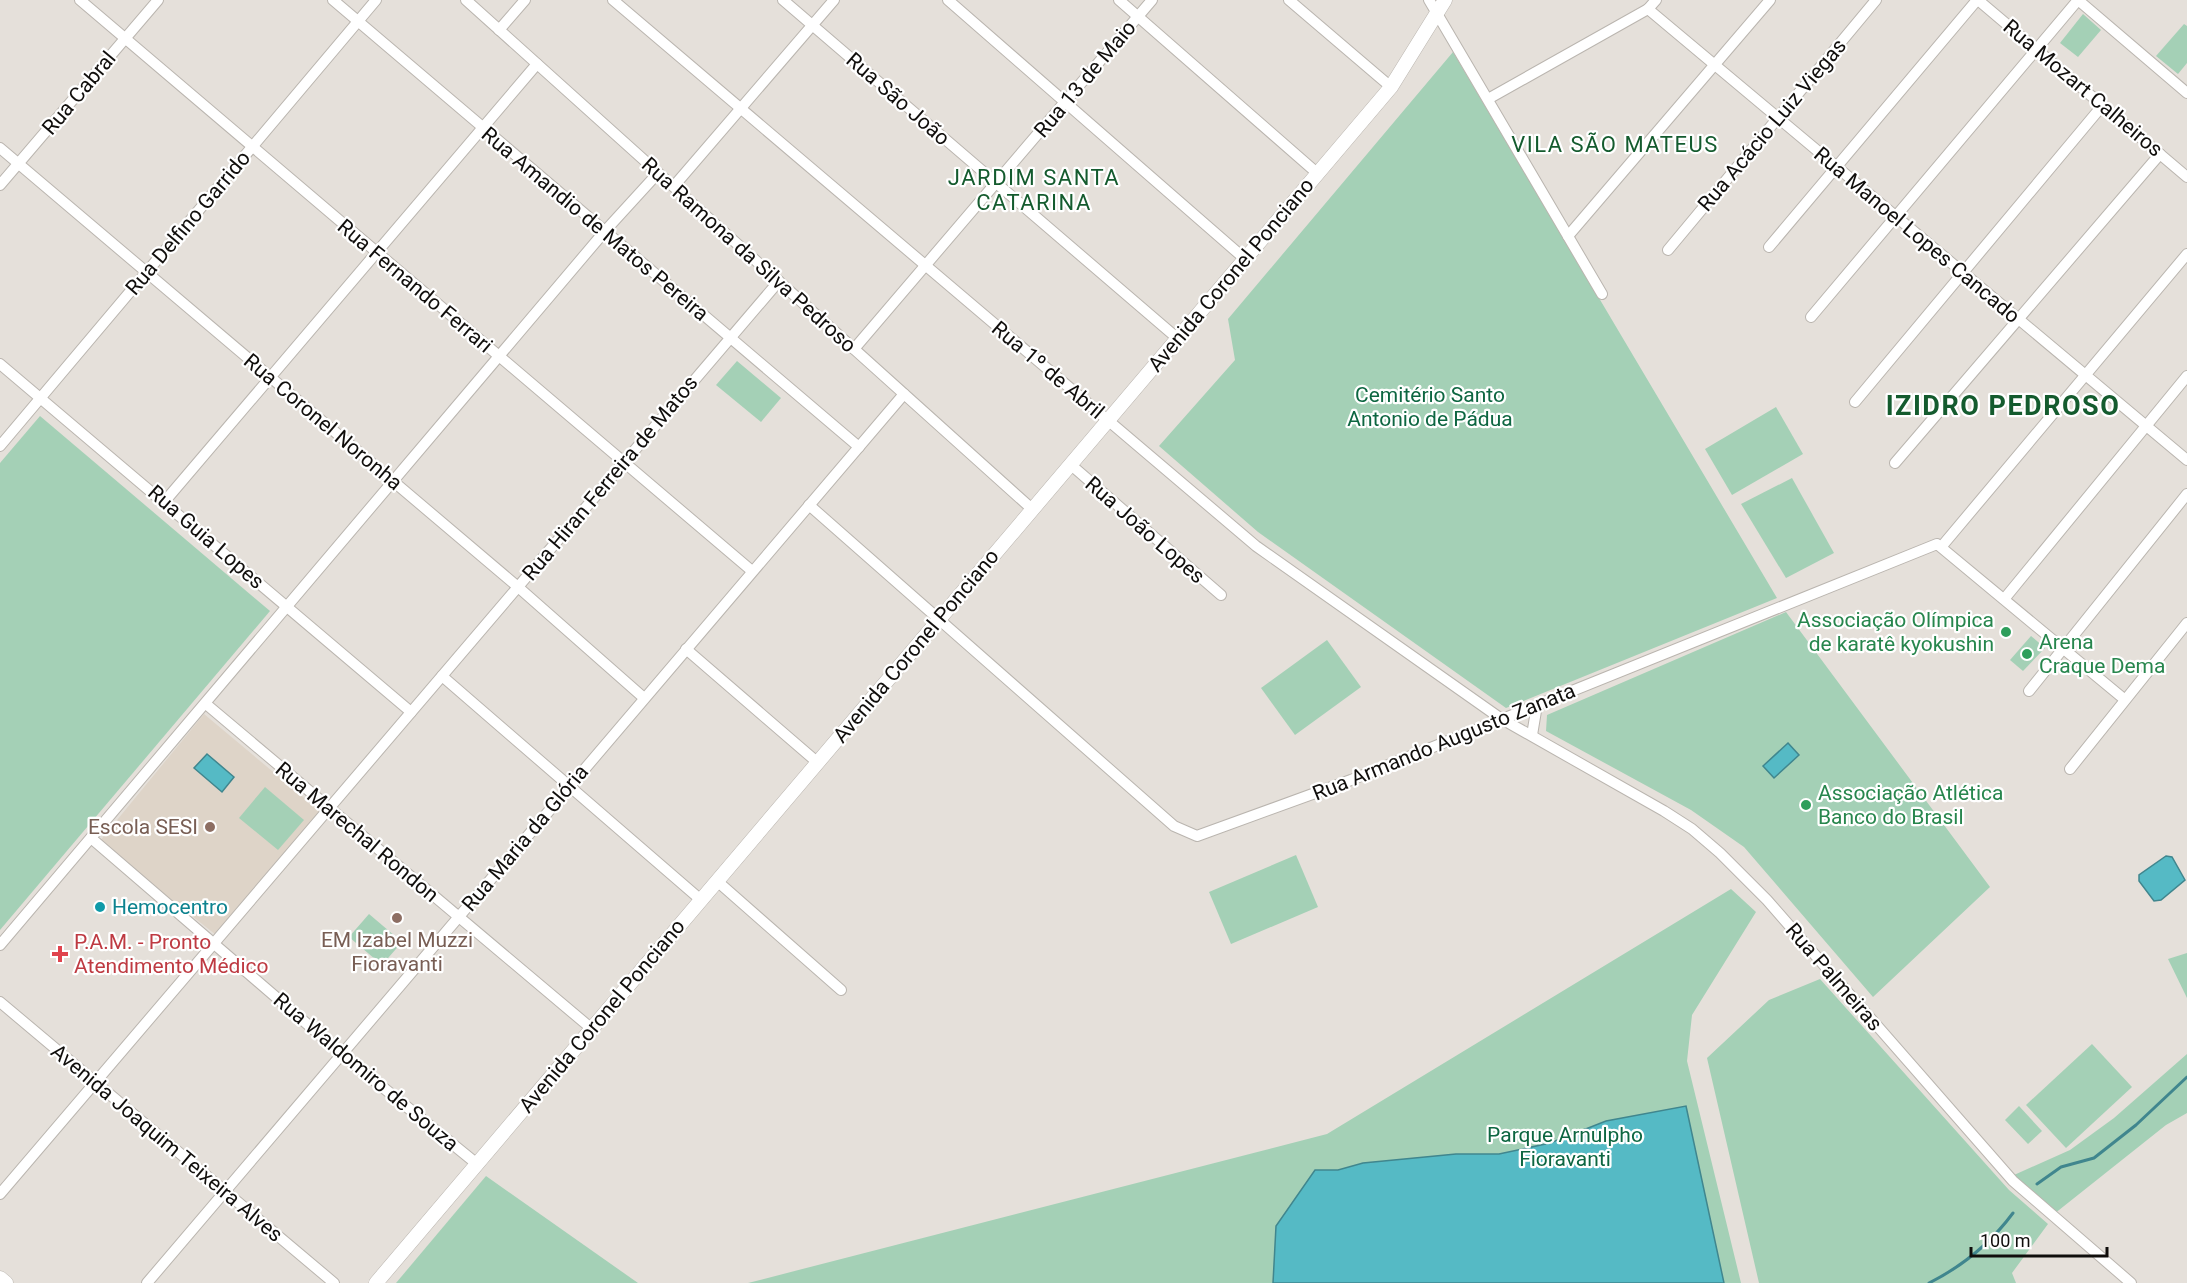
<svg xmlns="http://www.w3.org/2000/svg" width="2187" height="1283" font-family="Roboto,sans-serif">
<rect width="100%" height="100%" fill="#e5e0da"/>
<!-- built -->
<polygon fill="#ded4c8" points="204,714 321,812 216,935 99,842"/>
<!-- green -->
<g fill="#a4d0b6">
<polygon points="2083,14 2101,30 2078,57 2060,43"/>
<polygon points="2184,24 2187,26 2187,63 2178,74 2156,56"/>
<polygon points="1453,52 1777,598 1506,708 1258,532 1159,446 1235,360 1228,319"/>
<polygon points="737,361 781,398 761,422 716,385"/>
<polygon points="1776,407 1803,454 1732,495 1705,449"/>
<polygon points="40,416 270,611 0,930 0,463"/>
<polygon points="1792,478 1834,553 1786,578 1741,504"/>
<polygon points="1786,612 1990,887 1873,997 1744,847 1691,810 1546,731 1547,715"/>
<polygon points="2031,636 2045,648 2023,671 2010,660"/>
<polygon points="1327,640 1361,687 1295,735 1261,688"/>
<polygon points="265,787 304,820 278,850 239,818"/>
<polygon points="1296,855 1318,907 1231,944 1209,892"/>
<polygon points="1731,889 1756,912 1692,1015 1687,1061 1741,1283 748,1283 1327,1134"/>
<polygon points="369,914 402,942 382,965 349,937"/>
<polygon points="2187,953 2187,998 2168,959"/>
<polygon points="1820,979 2009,1190 2048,1224 2012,1273 2016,1283 1759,1283 1707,1058 1769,1000"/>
<polygon points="2092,1044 2132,1087 2066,1148 2026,1105"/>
<polygon points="2187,1054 2187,1113 2166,1125 2054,1214 2014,1175 2070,1150 2114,1118"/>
<polygon points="2019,1106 2042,1131 2028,1144 2005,1120"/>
<polygon points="486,1176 638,1283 396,1283"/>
</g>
<!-- water -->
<g fill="#55bac5" stroke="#40868e" stroke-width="1.5">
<polygon points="1788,743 1799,755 1774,778 1763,766"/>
<polygon points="207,754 234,777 222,792 194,768"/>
<polygon points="2166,856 2172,857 2185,880 2161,900 2154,901 2139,881 2139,875"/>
<polygon points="1686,1106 1724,1283 1273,1283 1276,1226 1315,1170 1338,1170 1363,1163 1456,1154 1499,1154 1550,1143 1606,1121"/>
</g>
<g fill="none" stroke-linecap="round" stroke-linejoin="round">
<!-- stream -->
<g stroke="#40868e" stroke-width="3">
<polyline points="2037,1184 2061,1167 2094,1158 2136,1125 2187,1077"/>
<path d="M1929,1283C1963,1266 1990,1244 2013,1213"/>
</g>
<!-- minor casing -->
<g stroke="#bab5af" stroke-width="12">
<g id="minor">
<polyline points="80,0 752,571"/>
<polyline points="333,0 859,447"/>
<polyline points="466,0 1032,509"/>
<polyline points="613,0 1256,546 1500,718 1664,811 1692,829 1720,853 1767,900 2013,1181 2131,1283"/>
<polyline points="783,0 1177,338"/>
<polyline points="948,0 1245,259"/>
<polyline points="1119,0 1317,173"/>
<polyline points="1289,0 1391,87"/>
<polyline points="1429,0 1602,294"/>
<polyline points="1978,0 2187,177"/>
<polyline points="2078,0 2187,93"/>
<polyline points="1648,9 2187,460"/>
<polyline points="499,30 525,0"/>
<polyline points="1488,99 1648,9 1656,0"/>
<polyline points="0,148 518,587 644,698"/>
<polyline points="0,185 158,0"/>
<polyline points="674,186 834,0"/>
<polyline points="1568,236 1770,0"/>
<polyline points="1769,247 1977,0"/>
<polyline points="1668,250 1876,0"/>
<polyline points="1811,317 2078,0"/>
<polyline points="854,349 1152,0"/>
<polyline points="0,364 411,712"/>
<polyline points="1855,402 2102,106"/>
<polyline points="0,446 376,0"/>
<polyline points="1895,463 2160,154"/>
<polyline points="1070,464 1221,595"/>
<polyline points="165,501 537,64"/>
<polyline points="809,505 1174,826 1197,836 1351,780 1937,544 2124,699"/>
<polyline points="1942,546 2187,254"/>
<polyline points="2005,598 2187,376"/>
<polyline points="686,649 817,762"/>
<polyline points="442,676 701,900"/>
<polyline points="2029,691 2187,494"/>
<polyline points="206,704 592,1029"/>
<polyline points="1532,735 1537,705"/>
<polyline points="2070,769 2187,623"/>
<polyline points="91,838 342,1054 477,1164"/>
<polyline points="717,881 841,990"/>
<polyline points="0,945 605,231 658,173"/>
<polyline points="0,1002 334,1283"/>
<polyline points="0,1194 779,281"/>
<polyline points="147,1283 904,394"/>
</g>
</g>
<!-- major casing -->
<g stroke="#bab5af" stroke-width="15">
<g id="major">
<polyline points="0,1278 6,1283"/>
<polyline points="376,1283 1391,87 1445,0"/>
</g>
</g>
<!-- minor -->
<use href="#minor" stroke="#fff" stroke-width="10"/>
<!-- major -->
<use href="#major" stroke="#fff" stroke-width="14"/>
</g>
<!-- markers -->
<g fill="#2e9e5b" stroke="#fff" stroke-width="2">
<circle cx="2006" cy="632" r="6"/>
<circle cx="2027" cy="654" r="6"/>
<circle cx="1806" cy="805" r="6"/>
</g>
<g fill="#8d6e63" stroke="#fff" stroke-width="2">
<circle cx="210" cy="827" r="6"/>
<circle cx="397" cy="918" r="6"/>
</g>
<circle fill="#0f9aa8" stroke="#fff" stroke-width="2" cx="100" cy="907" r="6"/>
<path fill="#e0444e" stroke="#fff" stroke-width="2" d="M57 945h6v6h6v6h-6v6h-6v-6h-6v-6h6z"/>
<g text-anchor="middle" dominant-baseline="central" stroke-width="4.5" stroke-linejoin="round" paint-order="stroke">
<!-- street labels -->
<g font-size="21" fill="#100e0c" stroke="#fff">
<text transform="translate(1085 79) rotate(-50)">Rua 13 de Maio</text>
<text transform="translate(2083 88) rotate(40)">Rua Mozart Calheiros</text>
<text transform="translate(79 93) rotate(-50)">Rua Cabral</text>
<text transform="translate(898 99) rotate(41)">Rua São João</text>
<text transform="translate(1772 125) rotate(-50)">Rua Acácio Luiz Viegas</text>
<text transform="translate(188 223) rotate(-50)">Rua Delfino Garrido</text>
<text transform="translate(595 224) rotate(40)">Rua Amandio de Matos Pereira</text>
<text transform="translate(1917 235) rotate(40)">Rua Manoel Lopes Cancado</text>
<text transform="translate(749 255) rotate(42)">Rua Ramona da Silva Pedroso</text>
<text transform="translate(1231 275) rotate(-50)">Avenida Coronel Ponciano</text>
<text transform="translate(415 286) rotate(40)">Rua Fernando Ferrari</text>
<text transform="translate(1048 370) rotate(40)">Rua 1º de Abril</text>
<text transform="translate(323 422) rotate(40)">Rua Coronel Noronha</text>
<text transform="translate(610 478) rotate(-50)">Rua Hiran Ferreira de Matos</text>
<text transform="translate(1145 530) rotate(41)">Rua João Lopes</text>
<text transform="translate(206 537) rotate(41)">Rua Guia Lopes</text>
<text transform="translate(916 646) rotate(-50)">Avenida Coronel Ponciano</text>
<text transform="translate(1444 742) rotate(-22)">Rua Armando Augusto Zanata</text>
<text transform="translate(357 832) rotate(40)">Rua Marechal Rondon</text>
<text transform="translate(525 838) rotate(-50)">Rua Maria da Glória</text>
<text transform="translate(1834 977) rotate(49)">Rua Palmeiras</text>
<text transform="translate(602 1016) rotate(-50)">Avenida Coronel Ponciano</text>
<text transform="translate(366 1072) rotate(40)">Rua Waldomiro de Souza</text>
<text transform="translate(167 1143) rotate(40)">Avenida Joaquim Teixeira Alves</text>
</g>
<!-- park labels -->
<g font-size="21" fill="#0d6641" stroke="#fff">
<text x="1430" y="395">Cemitério Santo<tspan x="1430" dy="24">Antonio de Pádua</tspan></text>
<text x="1565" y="1135">Parque Arnulpho<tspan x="1565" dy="24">Fioravanti</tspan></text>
</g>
<!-- leisure labels -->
<g font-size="21" fill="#27864d" stroke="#fff" text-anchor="start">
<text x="1994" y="620" text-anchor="end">Associação Olímpica<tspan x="1994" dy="24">de karatê kyokushin</tspan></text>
<text x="2039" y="642">Arena<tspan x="2039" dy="24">Craque Dema</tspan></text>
<text x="1818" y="793">Associação Atlética<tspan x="1818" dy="24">Banco do Brasil</tspan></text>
</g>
<!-- education labels -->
<g font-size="21" fill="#785e54" stroke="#fff" text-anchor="end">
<text x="198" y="827">Escola SESI</text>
<text x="397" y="940" text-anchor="middle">EM Izabel Muzzi<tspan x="397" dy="24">Fioravanti</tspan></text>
</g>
<!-- culture labels -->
<g font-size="21" fill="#0d838f" stroke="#fff" text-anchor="start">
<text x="112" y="907">Hemocentro</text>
</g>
<!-- health labels -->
<g font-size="21" fill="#be3a42" stroke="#fff" text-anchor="start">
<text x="74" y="942">P.A.M. - Pronto<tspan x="74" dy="24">Atendimento Médico</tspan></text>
</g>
<!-- neighbourhood labels -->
<g font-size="22" letter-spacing="1.5" fill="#145b2e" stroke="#fff">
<text x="1615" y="144">VILA SÃO MATEUS</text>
<text x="1034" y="177">JARDIM SANTA<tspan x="1034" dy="25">CATARINA</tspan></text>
</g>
<!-- district labels -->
<g font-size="27" font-weight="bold" letter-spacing="1.5" fill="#145b2e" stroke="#fff">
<text x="2003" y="406">IZIDRO PEDROSO</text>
</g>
</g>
<!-- scale -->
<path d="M1971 1247v9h136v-9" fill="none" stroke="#100e0c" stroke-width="3"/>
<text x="1980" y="1247" font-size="18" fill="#100e0c" stroke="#ffffff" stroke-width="4.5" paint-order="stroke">100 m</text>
</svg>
